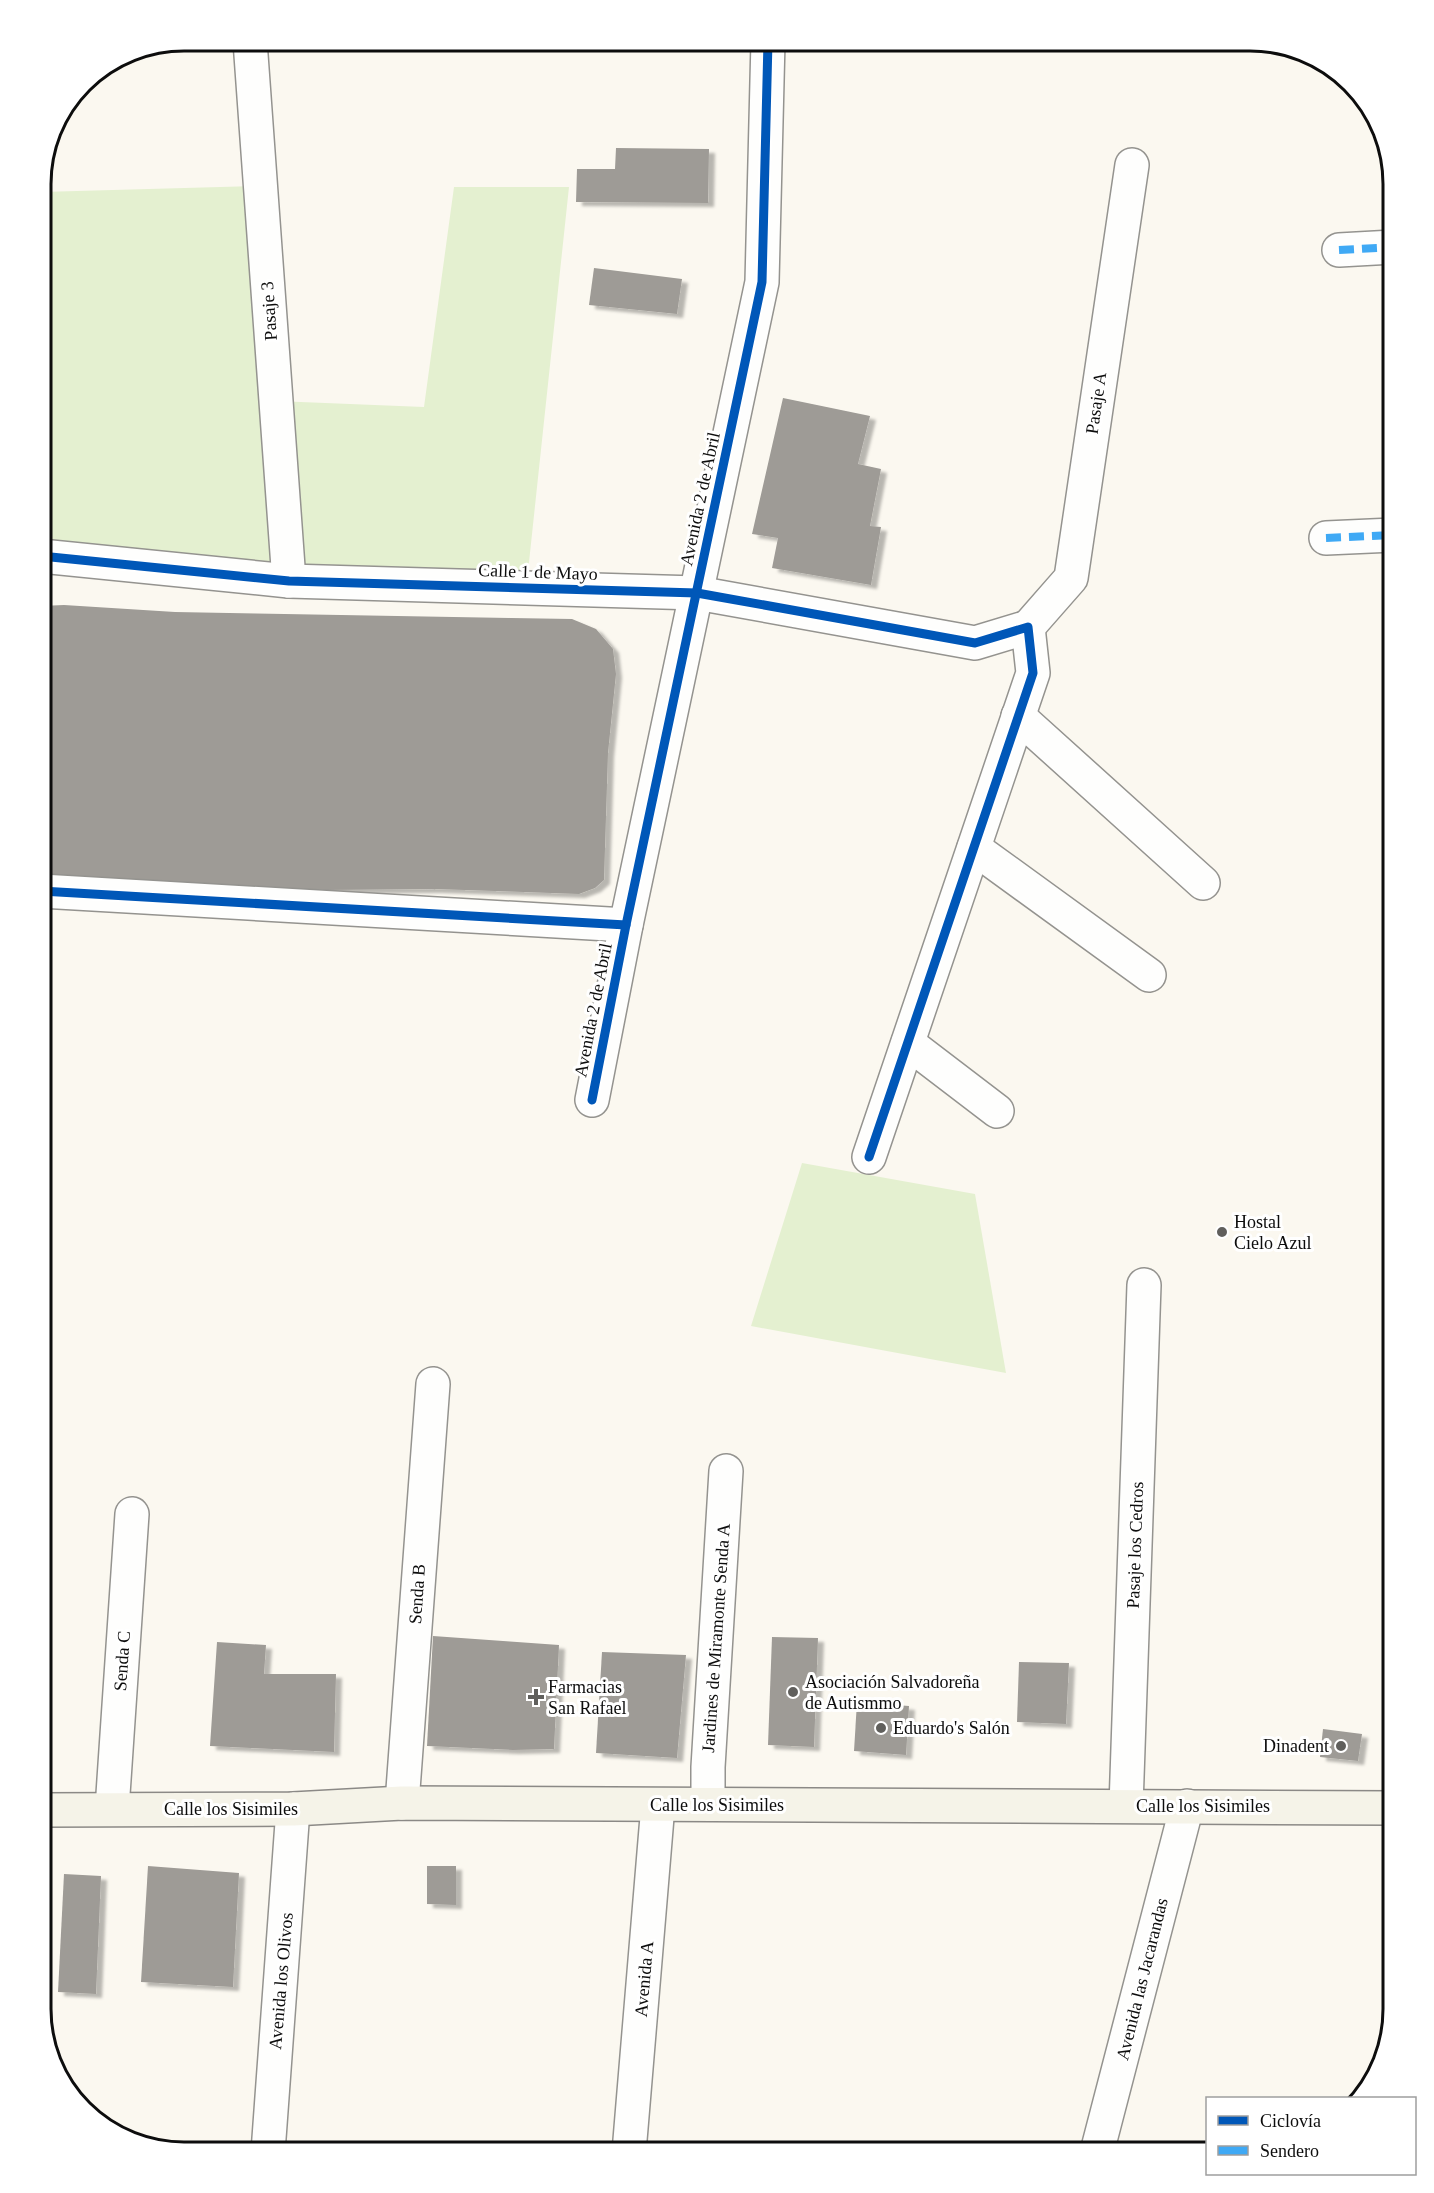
<svg xmlns="http://www.w3.org/2000/svg" width="1434" height="2193" font-family="'Times New Roman',serif">
<defs>
<filter id="shadow"><feDropShadow dx="6" dy="4" stdDeviation="1.5" flood-color="#0004"/></filter>
</defs>
<rect width="100%" height="100%" fill="#fbf8f0"/>
<!-- green -->
<g fill="#e4f0d0">
<polygon points="260,186 276,401 424,407 454,187 569,187 527,581 41,555 41,192"/>
<polygon points="802,1163 975,1194 1006,1373 751,1326"/>
</g>
<!-- building -->
<g fill="#9e9b96" filter="url(#shadow)">
<polygon points="616,148 709,149 708,203 576,202 577,169 615,169"/>
<polygon points="594,268 682,279 677,314 589,305"/>
<polygon points="783,398 870,416 858,464 881,469 870,526 881,527 871,585 772,568 778,538 752,534"/>
<polygon points="64,605 175,612 572,619 596,629 613,649 616,674 608,753 604,880 595,888 579,894 435,889 326,890 110,880 41,873 41,606"/>
<polygon points="433,1636 559,1645 554,1749 513,1750 427,1746"/>
<polygon points="772,1637 818,1638 814,1747 768,1745"/>
<polygon points="217,1642 266,1645 264,1674 336,1674 334,1752 210,1746"/>
<polygon points="602,1652 686,1655 677,1758 596,1753"/>
<polygon points="1019,1662 1069,1663 1066,1724 1017,1722"/>
<polygon points="857,1702 909,1706 906,1755 854,1751"/>
<polygon points="1323,1729 1362,1734 1358,1761 1320,1757"/>
<polygon points="148,1866 239,1873 233,1987 141,1982"/>
<polygon points="427,1866 456,1866 456,1905 427,1904"/>
<polygon points="64,1874 101,1876 96,1994 58,1992"/>
</g>
<g fill="none" stroke-linecap="round" stroke-linejoin="round">
<!-- street casing -->
<g stroke="#94938f" stroke-width="36">
<g id="street">
<polyline points="250,41 289,581"/>
<polyline points="1339,250 1393,247"/>
<polyline points="1326,538 1393,535"/>
<polyline points="41,556 289,581 697,593 975,643 1028,627"/>
<polyline points="1028,627 1071,578 1132,165"/>
<polyline points="1018,716 1203,883"/>
<polyline points="974,848 1149,975"/>
<polyline points="41,891 626,925"/>
<polyline points="908,1043 997,1111"/>
<polyline points="592,1100 626,925 762,282 768,41"/>
<polyline points="869,1157 1033,673 1028,627"/>
<polyline points="402,1803 433,1384"/>
<polyline points="708,1804 708,1767 726,1471"/>
<polyline points="1126,1806 1144,1285"/>
<polyline points="112,1809 132,1514"/>
<polyline points="268,2152 293,1809"/>
<polyline points="629,2152 658,1805"/>
<polyline points="1097,2152 1187,1806"/>
</g>
</g>
<!-- secondary casing -->
<g stroke="#8b8986" stroke-width="36">
<polyline id="secondary" points="41,1810 293,1809 402,1803 1393,1808"/>
</g>
<!-- street -->
<use href="#street" stroke="#fefefd" stroke-width="33"/>
<!-- secondary -->
<use href="#secondary" stroke="#f5f3e8" stroke-width="33"/>
<!-- quiet -->
<g stroke="#3fa9f5" stroke-width="8" stroke-dasharray="15 8" stroke-linecap="butt">
<polyline points="1339,250 1393,247"/>
<polyline points="1326,538 1393,535"/>
</g>
<!-- cycleway casing -->
<g stroke="#fff" stroke-width="13">
<g id="cycleway">
<polyline points="41,556 289,581 697,593 975,643 1028,627 1033,673 869,1157"/>
<polyline points="41,891 626,925"/>
<polyline points="592,1100 626,925 762,282 768,41"/>
</g>
</g>
<!-- cycleway -->
<use href="#cycleway" stroke="#0057b8" stroke-width="9"/>
</g>
<!-- markers -->
<g fill="#605f5c" stroke="#fff" stroke-width="2">
<circle cx="1222" cy="1232" r="6"/>
<circle cx="793" cy="1692" r="6"/>
<path d="M533 1688h6v6h6v6h-6v6h-6v-6h-6v-6h6z"/>
<circle cx="881" cy="1728" r="6"/>
<circle cx="1341" cy="1746" r="6"/>
</g>
<g text-anchor="middle" dominant-baseline="central" stroke-width="6" stroke-linejoin="round" paint-order="stroke">
<!-- street labels -->
<g font-size="18" fill="#0d0d0d" stroke="#fff">
<text transform="translate(269 311) rotate(-94)">Pasaje 3</text>
<text transform="translate(1096 403) rotate(-82)">Pasaje A</text>
<text transform="translate(700 499) rotate(-78)">Avenida 2 de Abril</text>
<text transform="translate(538 572) rotate(2)">Calle 1 de Mayo</text>
<text transform="translate(593 1010) rotate(-79)">Avenida 2 de Abril</text>
<text transform="translate(1135 1545) rotate(-88)">Pasaje los Cedros</text>
<text transform="translate(417 1594) rotate(-86)">Senda B</text>
<text transform="translate(716 1638) rotate(-86)">Jardines de Miramonte Senda A</text>
<text transform="translate(122 1661) rotate(-86)">Senda C</text>
<text x="717" y="1805">Calle los Sisimiles</text>
<text x="1203" y="1806">Calle los Sisimiles</text>
<text x="231" y="1809">Calle los Sisimiles</text>
<text transform="translate(644 1979) rotate(-85)">Avenida A</text>
<text transform="translate(1142 1979) rotate(-76)">Avenida las Jacarandas</text>
<text transform="translate(281 1981) rotate(-85)">Avenida los Olivos</text>
</g>
<!-- poi labels -->
<g font-size="18" fill="#0d0d0d" stroke="#fff" text-anchor="start">
<text x="1234" y="1222">Hostal<tspan x="1234" dy="21">Cielo Azul</tspan></text>
<text x="805" y="1682">Asociación Salvadoreña<tspan x="805" dy="21">de Autismmo</tspan></text>
<text x="548" y="1687">Farmacias<tspan x="548" dy="21">San Rafael</tspan></text>
<text x="893" y="1728">Eduardo's Salón</text>
<text x="1329" y="1746" text-anchor="end">Dinadent</text>
</g>
</g>
<!-- crop -->
<path d="M0 0H1434V2193H0ZM184 51H1250A133 133 0 0 1 1383 184V2009A133 133 0 0 1 1250 2142H184A133 133 0 0 1 51 2009V184A133 133 0 0 1 184 51Z" fill="#fff" fill-rule="evenodd"/>
<path fill="none" stroke="#0d0d0d" stroke-width="3" d="M184 51H1250A133 133 0 0 1 1383 184V2009A133 133 0 0 1 1250 2142H184A133 133 0 0 1 51 2009V184A133 133 0 0 1 184 51Z"/>
<!-- legend -->
<rect x="1206" y="2097" width="210" height="78" fill="#ffffff" stroke="#9e9e9e" stroke-width="1.5"/>
<rect x="1218" y="2116" width="30" height="9" fill="#0057b8" stroke="#9e9e9e" stroke-width="1.5"/>
<text x="1260" y="2127" font-size="18" fill="#0d0d0d">Ciclovía</text>
<rect x="1218" y="2146" width="30" height="9" fill="#3fa9f5" stroke="#9e9e9e" stroke-width="1.5"/>
<text x="1260" y="2157" font-size="18" fill="#0d0d0d">Sendero</text>
</svg>
